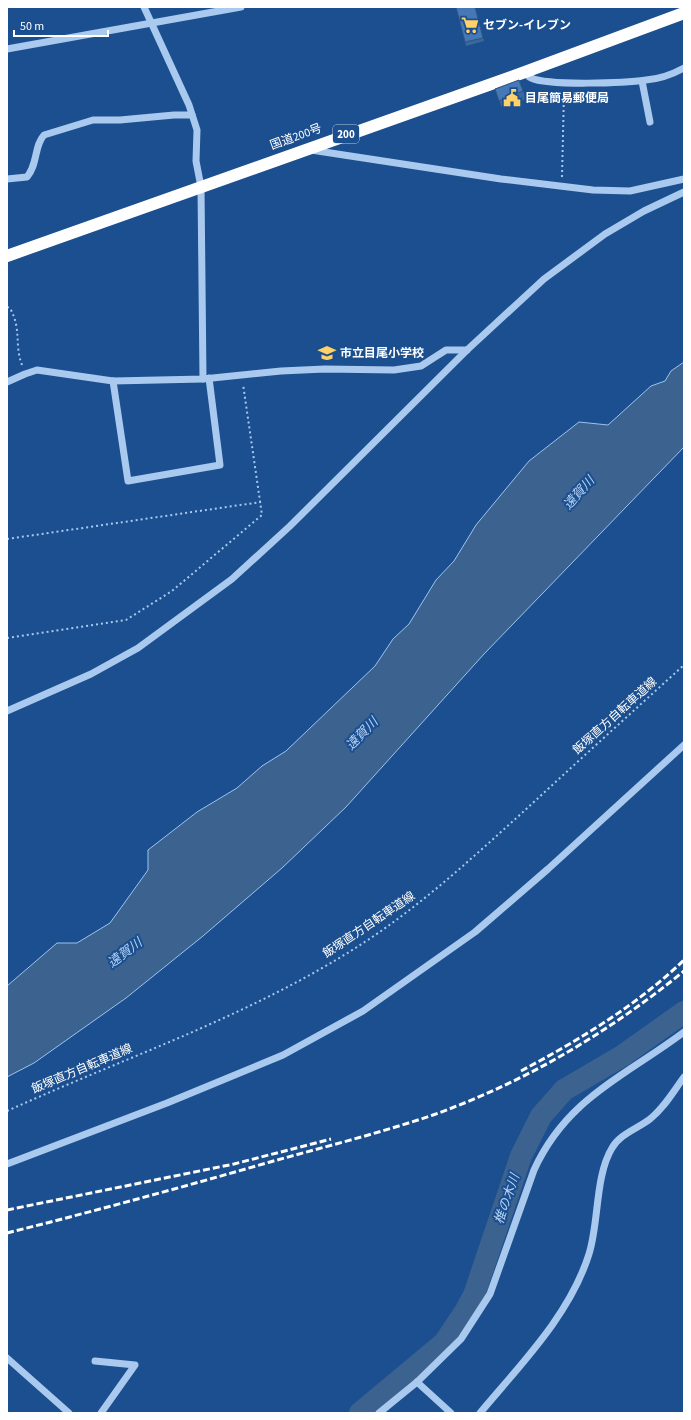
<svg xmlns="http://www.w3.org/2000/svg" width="691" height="1420" font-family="'Source Sans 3','Noto Sans JP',sans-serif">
<rect width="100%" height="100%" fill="#1b4f8f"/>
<!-- water -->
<polygon fill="#3c6290" stroke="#9cc4f0" points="684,362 684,447 484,654 346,807 282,868 203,936 126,998 34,1063 7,1077 7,986 57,943 77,943 110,923 148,870 148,850 197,812 237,788 262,766 286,751 375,666 393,639 409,624 436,580 454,561 476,525 529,461 579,422 608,425 651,386 665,381 671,371"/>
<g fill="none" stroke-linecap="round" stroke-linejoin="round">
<!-- river -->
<polyline stroke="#3c6290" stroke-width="22" points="360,1413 444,1343 466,1310 474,1295 521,1156 541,1116 564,1090 622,1056 684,1012"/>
<!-- path -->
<g stroke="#a9c9ee" stroke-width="2" stroke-dasharray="2 3" stroke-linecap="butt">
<polyline points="562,177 564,92"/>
<path d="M7,307L10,308C22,330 14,344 22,365"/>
<polyline points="7,539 261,502"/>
<polyline points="7,638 126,620 172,591 262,515 243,384"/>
<path d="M7,1111C124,1058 247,1017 357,947C417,909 470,860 523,812C576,763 630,714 684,665"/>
</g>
<!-- minor -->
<g stroke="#a9c9ee" stroke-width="7">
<polyline points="144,7 189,105 197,130 196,161 201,187 203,379"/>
<polyline points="7,49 241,7"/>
<path d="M525,72C527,74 528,77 531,78C548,86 626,83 646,80C659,79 673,74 684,68"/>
<polyline points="642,81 650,122"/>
<polyline points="311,150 501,179 593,190 630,191 684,179"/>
<path d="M7,179L27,177C38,164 34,146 44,135L93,120H120L174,115H192"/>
<polyline points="113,381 128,481 220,465 209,378"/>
<polyline points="7,382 25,374 37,370 113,381 203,379 281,371 325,369 394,370 421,366 446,350 467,350"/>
<polyline points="7,711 91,674 138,648 232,579 290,526 467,350 544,279 605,234 644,211 684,192"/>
<polyline points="7,1164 167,1103 283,1055 363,1011 475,932 548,869 684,745"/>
<polyline points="7,1358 69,1413"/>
<polyline points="95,1361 135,1365 101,1413"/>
<polyline points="417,1382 451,1413"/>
<path d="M379,1413L417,1382L461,1339L490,1294L534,1170C567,1098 624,1077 684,1032"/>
<path d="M480,1413C520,1365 570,1315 589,1254C599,1223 595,1176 612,1148C620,1134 637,1129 650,1119C664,1108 673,1092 684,1077"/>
</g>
<!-- highway -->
<polyline stroke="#fff" stroke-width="12" points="7,256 525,72 684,13"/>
<!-- rail -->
<g stroke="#fff" stroke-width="3" stroke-dasharray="7 3" stroke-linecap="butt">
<path d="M521,1071C579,1040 636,1006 684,960"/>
<polyline points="7,1210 234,1164 331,1139"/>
<path d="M7,1233C95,1211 183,1187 270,1162C324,1147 380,1133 433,1115C525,1082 608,1033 684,971"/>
</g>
</g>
<!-- wall -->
<g fill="#3a679d">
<polygon points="475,7 484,41 466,46 465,42"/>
<polygon points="519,80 526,99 502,108 495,89"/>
</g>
<!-- building -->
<g fill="#4478b7" stroke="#305480">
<polygon points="456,7 475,7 483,38 465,42"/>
<polygon points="519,80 523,91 499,101 495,89"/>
</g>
<!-- icons -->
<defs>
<g id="supermarket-bare" transform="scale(1.38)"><path d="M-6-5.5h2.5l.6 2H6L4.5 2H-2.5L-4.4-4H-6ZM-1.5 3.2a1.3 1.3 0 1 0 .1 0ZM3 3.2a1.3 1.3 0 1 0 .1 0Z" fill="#ffd166" stroke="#1b4f8f" stroke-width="2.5" paint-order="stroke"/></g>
<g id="civic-bare" transform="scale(1.38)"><path d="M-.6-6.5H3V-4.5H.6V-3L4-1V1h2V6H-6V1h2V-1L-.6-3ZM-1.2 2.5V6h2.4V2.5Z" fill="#ffd166" stroke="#1b4f8f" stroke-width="2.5" paint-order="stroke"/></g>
<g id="school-bare" transform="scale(1.38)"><path d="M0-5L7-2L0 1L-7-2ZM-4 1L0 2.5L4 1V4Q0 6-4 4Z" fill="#ffd166" stroke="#1b4f8f" stroke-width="2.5" paint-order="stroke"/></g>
</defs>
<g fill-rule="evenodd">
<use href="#supermarket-bare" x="470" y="25"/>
<use href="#civic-bare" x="512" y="98"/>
<use href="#school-bare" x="327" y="353"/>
</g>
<g text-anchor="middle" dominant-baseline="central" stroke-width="4" stroke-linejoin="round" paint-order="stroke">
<!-- shield labels -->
<rect fill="#1b4f8f" stroke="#bbcadd" stroke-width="1" x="333" y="125" width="26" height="18" rx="3"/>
<g font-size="11" font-weight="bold" fill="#fff">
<text x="346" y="134">200</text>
</g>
<!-- poi labels -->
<g font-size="12" font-weight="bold" fill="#fff" stroke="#1b4f8f" text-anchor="start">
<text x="483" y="25">セブン-イレブン</text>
<text x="525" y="98">目尾簡易郵便局</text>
<text x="340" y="353">市立目尾小学校</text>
</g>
<!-- street labels -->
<g font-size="12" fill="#fff" stroke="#1b4f8f">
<text transform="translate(296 137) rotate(-20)">国道200号</text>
<text transform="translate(615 716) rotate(-42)">飯塚直方自転車道線</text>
<text transform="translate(369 925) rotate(-34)">飯塚直方自転車道線</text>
<text transform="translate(82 1069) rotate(-23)">飯塚直方自転車道線</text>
</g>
<!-- water labels -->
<g font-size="13" font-style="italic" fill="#b5d3f5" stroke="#1b4f8f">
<text transform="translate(579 493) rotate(-48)">遠賀川</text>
<text transform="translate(362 734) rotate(-46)">遠賀川</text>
<text transform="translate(125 953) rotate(-37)">遠賀川</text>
<text transform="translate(507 1199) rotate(-71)">椎の木川</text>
</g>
</g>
<!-- border -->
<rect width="691" height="1420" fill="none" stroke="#ffffff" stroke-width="16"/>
<!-- scale -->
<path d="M14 30v6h94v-6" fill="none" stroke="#ffffff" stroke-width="2"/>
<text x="20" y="30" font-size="12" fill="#ffffff" stroke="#1b4f8f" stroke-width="3" paint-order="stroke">50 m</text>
</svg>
